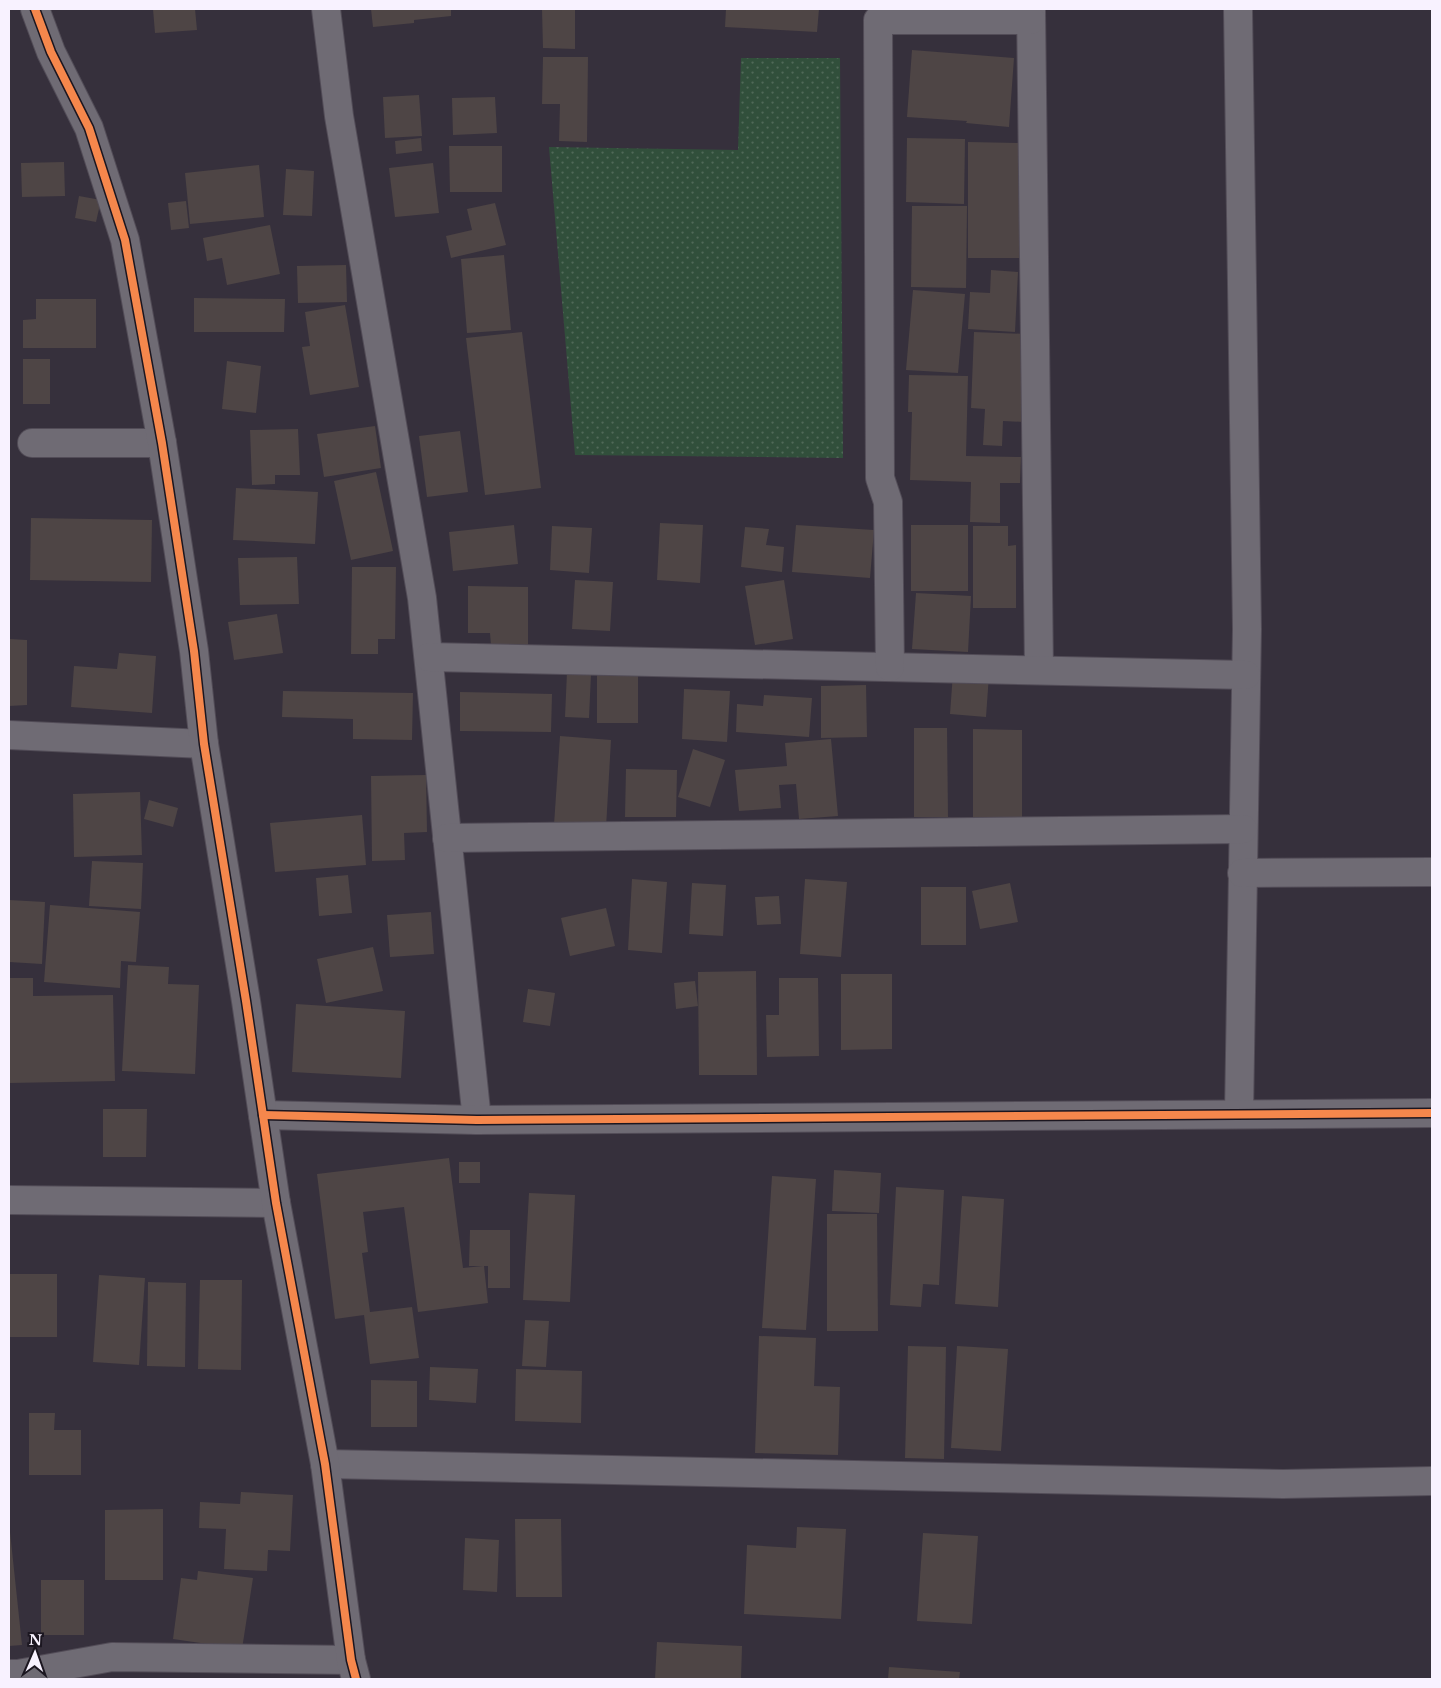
<svg xmlns="http://www.w3.org/2000/svg" width="1441" height="1688" font-family="'Libre Baskerville',serif">
<defs>
<pattern id="park-dots" width="8" height="8" patternUnits="userSpaceOnUse" patternTransform="scale(1.25)"><rect width="8" height="8" fill="#314f3b"/><path d="M2 2h.1M6 6h.1" fill="none" stroke="#506958" stroke-width="1.8" stroke-linecap="round"/></pattern>
</defs>
<rect width="100%" height="100%" fill="#36303c"/>
<!-- park -->
<polygon fill="url(#park-dots)" points="741,58 840,58 843,458 575,455 549,147 738,150"/>
<!-- building -->
<g fill="#4e4545">
<polygon points="153,9 195,9 197,30 155,33"/>
<polygon points="371,9 451,9 451,16 414,20 414,23 373,27"/>
<polygon points="542,9 575,9 575,49 543,48"/>
<polygon points="726,9 819,9 817,32 725,27"/>
<polygon points="912,50 1014,58 1009,127 966,123 967,121 907,117"/>
<polygon points="543,57 588,57 587,142 559,141 560,104 542,104"/>
<polygon points="419,95 422,136 385,138 383,97"/>
<polygon points="495,97 497,133 453,135 452,98"/>
<polygon points="421,138 422,151 396,154 395,141"/>
<polygon points="907,138 965,139 964,204 906,202"/>
<polygon points="968,142 1021,143 1021,258 968,258"/>
<polygon points="449,146 502,146 502,192 450,192"/>
<polygon points="64,162 65,196 22,197 21,163"/>
<polygon points="433,163 439,213 395,217 389,168"/>
<polygon points="259,165 264,217 190,224 185,173"/>
<polygon points="286,169 314,171 312,216 283,215"/>
<polygon points="79,196 101,200 96,222 75,218"/>
<polygon points="186,201 189,228 171,230 168,203"/>
<polygon points="495,203 506,245 451,258 446,236 472,230 467,209"/>
<polygon points="912,206 967,206 966,288 911,287"/>
<polygon points="270,225 280,274 227,285 222,258 207,261 203,238"/>
<polygon points="504,255 511,330 467,333 461,259"/>
<polygon points="346,265 347,302 298,303 297,266"/>
<polygon points="991,270 1018,272 1015,332 968,329 970,292 990,293"/>
<polygon points="913,290 965,294 958,373 906,370"/>
<polygon points="194,298 285,299 284,332 194,332"/>
<polygon points="36,299 96,299 96,348 23,348 23,320 36,319"/>
<polygon points="345,305 359,387 310,395 302,347 310,346 305,312"/>
<polygon points="522,332 541,488 485,495 466,338"/>
<polygon points="974,332 1028,334 1024,422 1003,421 1002,446 983,445 985,409 971,408"/>
<rect x="23" y="359" width="27" height="45"/>
<polygon points="227,361 261,366 256,413 222,409"/>
<polygon points="909,375 968,376 966,456 1021,457 1020,483 1000,483 1000,523 970,522 971,482 910,480 912,412 908,412"/>
<polygon points="375,426 381,468 324,477 317,434"/>
<polygon points="298,429 300,475 275,475 275,484 252,485 250,430"/>
<polygon points="460,431 468,492 427,497 419,436"/>
<polygon points="376,472 393,551 351,560 334,481"/>
<polygon points="236,488 318,492 315,544 233,540"/>
<polygon points="31,518 152,520 151,582 30,580"/>
<polygon points="660,523 703,525 700,583 657,580"/>
<polygon points="514,525 518,564 453,571 449,532"/>
<polygon points="796,525 874,530 870,578 792,572"/>
<rect x="911" y="525" width="57" height="66"/>
<polygon points="552,526 592,528 589,573 550,570"/>
<polygon points="973,526 1008,526 1008,546 1016,545 1016,608 973,608"/>
<polygon points="745,527 769,529 766,545 784,547 782,572 741,567"/>
<polygon points="297,557 299,604 240,605 238,558"/>
<polygon points="352,567 396,567 395,639 378,639 378,654 351,654"/>
<polygon points="575,580 613,582 610,631 572,629"/>
<polygon points="784,580 793,639 755,645 745,586"/>
<polygon points="468,586 528,587 528,646 491,645 490,633 468,633"/>
<polygon points="916,593 971,596 968,652 912,649"/>
<polygon points="277,614 283,653 234,660 228,622"/>
<polygon points="9,639 27,640 27,705 9,706"/>
<polygon points="119,653 156,656 152,713 71,707 74,666 117,669"/>
<polygon points="567,672 591,674 589,718 565,717"/>
<polygon points="953,673 989,675 986,717 950,714"/>
<rect x="597" y="675" width="41" height="48"/>
<polygon points="866,685 867,737 821,738 821,686"/>
<polygon points="684,689 730,691 727,742 682,739"/>
<polygon points="283,691 413,693 412,740 353,739 353,719 282,717"/>
<polygon points="460,692 552,694 551,732 460,731"/>
<polygon points="764,695 812,698 809,737 736,732 737,704 763,706"/>
<polygon points="914,728 947,728 948,817 914,817"/>
<polygon points="973,729 1022,730 1022,824 973,824"/>
<polygon points="560,736 611,740 606,828 554,825"/>
<polygon points="831,739 838,816 799,819 796,784 779,785 781,808 739,811 735,770 787,766 785,743"/>
<polygon points="693,749 725,760 710,807 678,797"/>
<polygon points="626,769 677,770 676,817 625,817"/>
<polygon points="426,775 427,832 404,833 405,860 372,861 371,776"/>
<polygon points="140,792 142,855 74,857 73,794"/>
<polygon points="149,800 178,808 173,827 144,819"/>
<polygon points="362,815 366,865 275,872 270,823"/>
<polygon points="92,861 143,863 141,909 89,906"/>
<polygon points="348,875 352,913 319,916 316,878"/>
<polygon points="632,879 667,882 662,953 628,950"/>
<polygon points="805,879 847,882 841,957 800,954"/>
<polygon points="692,883 726,885 723,936 689,934"/>
<polygon points="1010,883 1018,922 980,929 972,891"/>
<rect x="921" y="887" width="45" height="58"/>
<polygon points="779,896 781,924 757,925 755,897"/>
<polygon points="9,900 45,902 42,964 9,962"/>
<polygon points="50,905 140,912 136,962 121,961 120,988 44,982"/>
<polygon points="606,908 615,946 570,956 561,918"/>
<polygon points="431,912 434,954 390,957 387,915"/>
<polygon points="373,947 383,991 326,1003 317,959"/>
<polygon points="128,965 169,967 168,984 199,985 195,1074 122,1071"/>
<polygon points="756,971 757,1075 699,1075 698,972"/>
<polygon points="841,974 892,974 892,1049 841,1050"/>
<polygon points="9,978 33,978 33,996 113,995 115,1081 9,1083"/>
<polygon points="779,978 818,978 819,1056 767,1057 766,1015 779,1015"/>
<polygon points="695,981 698,1006 676,1009 674,983"/>
<polygon points="528,989 555,993 550,1026 523,1022"/>
<polygon points="296,1004 405,1011 401,1078 292,1072"/>
<polygon points="103,1109 147,1109 146,1157 103,1157"/>
<polygon points="449,1158 463,1268 483,1266 469,1266 470,1230 510,1230 510,1288 488,1288 488,1266 484,1266 488,1303 418,1312 404,1207 363,1212 368,1252 362,1253 370,1312 412,1307 419,1358 370,1364 364,1315 335,1319 317,1174"/>
<rect x="459" y="1162" width="21" height="21"/>
<polygon points="834,1170 881,1173 879,1213 832,1211"/>
<polygon points="772,1176 816,1179 806,1330 762,1328"/>
<polygon points="896,1187 944,1190 939,1285 923,1284 921,1307 890,1305"/>
<polygon points="529,1193 575,1195 570,1302 523,1300"/>
<polygon points="962,1196 1004,1199 998,1307 955,1304"/>
<polygon points="827,1214 877,1214 878,1331 827,1331"/>
<rect x="9" y="1274" width="48" height="63"/>
<polygon points="99,1275 145,1278 139,1365 93,1362"/>
<polygon points="200,1280 242,1280 241,1370 198,1369"/>
<polygon points="148,1282 186,1283 185,1367 147,1366"/>
<polygon points="525,1320 549,1321 546,1367 522,1366"/>
<polygon points="759,1336 816,1338 814,1386 840,1387 838,1455 755,1453"/>
<polygon points="908,1346 946,1347 944,1459 905,1458"/>
<polygon points="957,1346 1008,1349 1001,1451 951,1448"/>
<polygon points="430,1367 478,1369 476,1403 429,1400"/>
<polygon points="516,1369 582,1371 581,1423 515,1421"/>
<polygon points="371,1380 417,1381 417,1427 371,1427"/>
<polygon points="29,1413 55,1413 54,1430 81,1430 81,1475 29,1475"/>
<polygon points="241,1492 293,1495 290,1551 268,1550 267,1571 224,1569 226,1529 199,1528 200,1502 240,1504"/>
<polygon points="163,1509 163,1580 105,1580 105,1510"/>
<polygon points="515,1519 561,1519 562,1597 516,1597"/>
<polygon points="797,1527 846,1529 841,1619 744,1614 747,1545 796,1548"/>
<polygon points="9,1532 10,1532 22,1645 9,1646"/>
<polygon points="923,1533 978,1536 972,1624 917,1621"/>
<polygon points="465,1538 499,1540 497,1592 463,1590"/>
<polygon points="198,1571 253,1578 242,1649 173,1639 181,1578 197,1580"/>
<rect x="41" y="1580" width="43" height="55"/>
<polygon points="657,1642 742,1646 741,1679 655,1679"/>
<polygon points="889,1667 960,1672 959,1679 888,1679"/>
</g>
<g fill="none" stroke-linecap="round" stroke-linejoin="round">
<!-- minor casing -->
<g stroke="#524c57" stroke-width="30">
<g id="minor">
<polyline points="326,9 339,116 422,598 477,1120"/>
<polyline points="1031,9 1039,670"/>
<polyline points="1238,9 1247,629 1239,1114"/>
<polyline points="32,443 162,443"/>
<polyline points="429,657 1246,675"/>
<polyline points="890,667 888,502 880,478 878,20 1031,20"/>
<polyline points="9,735 204,744"/>
<polyline points="447,838 1243,829"/>
<polyline points="1242,873 1432,872"/>
<polyline points="263,1115 477,1120 1432,1113"/>
<polyline points="9,1200 276,1203"/>
<polyline points="325,1464 1283,1484 1432,1481"/>
<polyline points="9,1674 18,1674 112,1657 351,1660"/>
</g>
</g>
<!-- tertiary casing -->
<g stroke="#524c57" stroke-width="30">
<polyline id="tertiary" points="35,9 51,52 89,128 125,240 162,443 194,651 204,744 246,1001 276,1203 325,1464 351,1660 356,1679"/>
</g>
<!-- minor -->
<use href="#minor" stroke="#6f6b74" stroke-width="28"/>
<!-- tertiary -->
<use href="#tertiary" stroke="#6f6b74" stroke-width="28"/>
<!-- cycleway casing -->
<g stroke="#1b1620" stroke-width="11">
<g id="cycleway">
<polyline points="35,9 51,52 89,128 125,240 162,443 194,651 204,744 246,1001 276,1203 325,1464 351,1660 356,1679"/>
<polyline points="263,1115 477,1120 1432,1113"/>
</g>
</g>
<!-- cycleway -->
<use href="#cycleway" stroke="#f5874c" stroke-width="8"/>
</g>
<!-- border -->
<rect width="1441" height="1688" fill="none" stroke="#f8f2ff" stroke-width="20"/>
<!-- north arrow -->
<g transform="translate(35 1653) rotate(2)" stroke="#1b1620" stroke-width="4" paint-order="stroke">
<path d="M0-4L9 19L0 12L-9 19Z" fill="#f8f2ff"/>
<text y="-8" font-size="14" font-weight="bold" text-anchor="middle" fill="#f8f2ff">N</text>
</g>
</svg>
